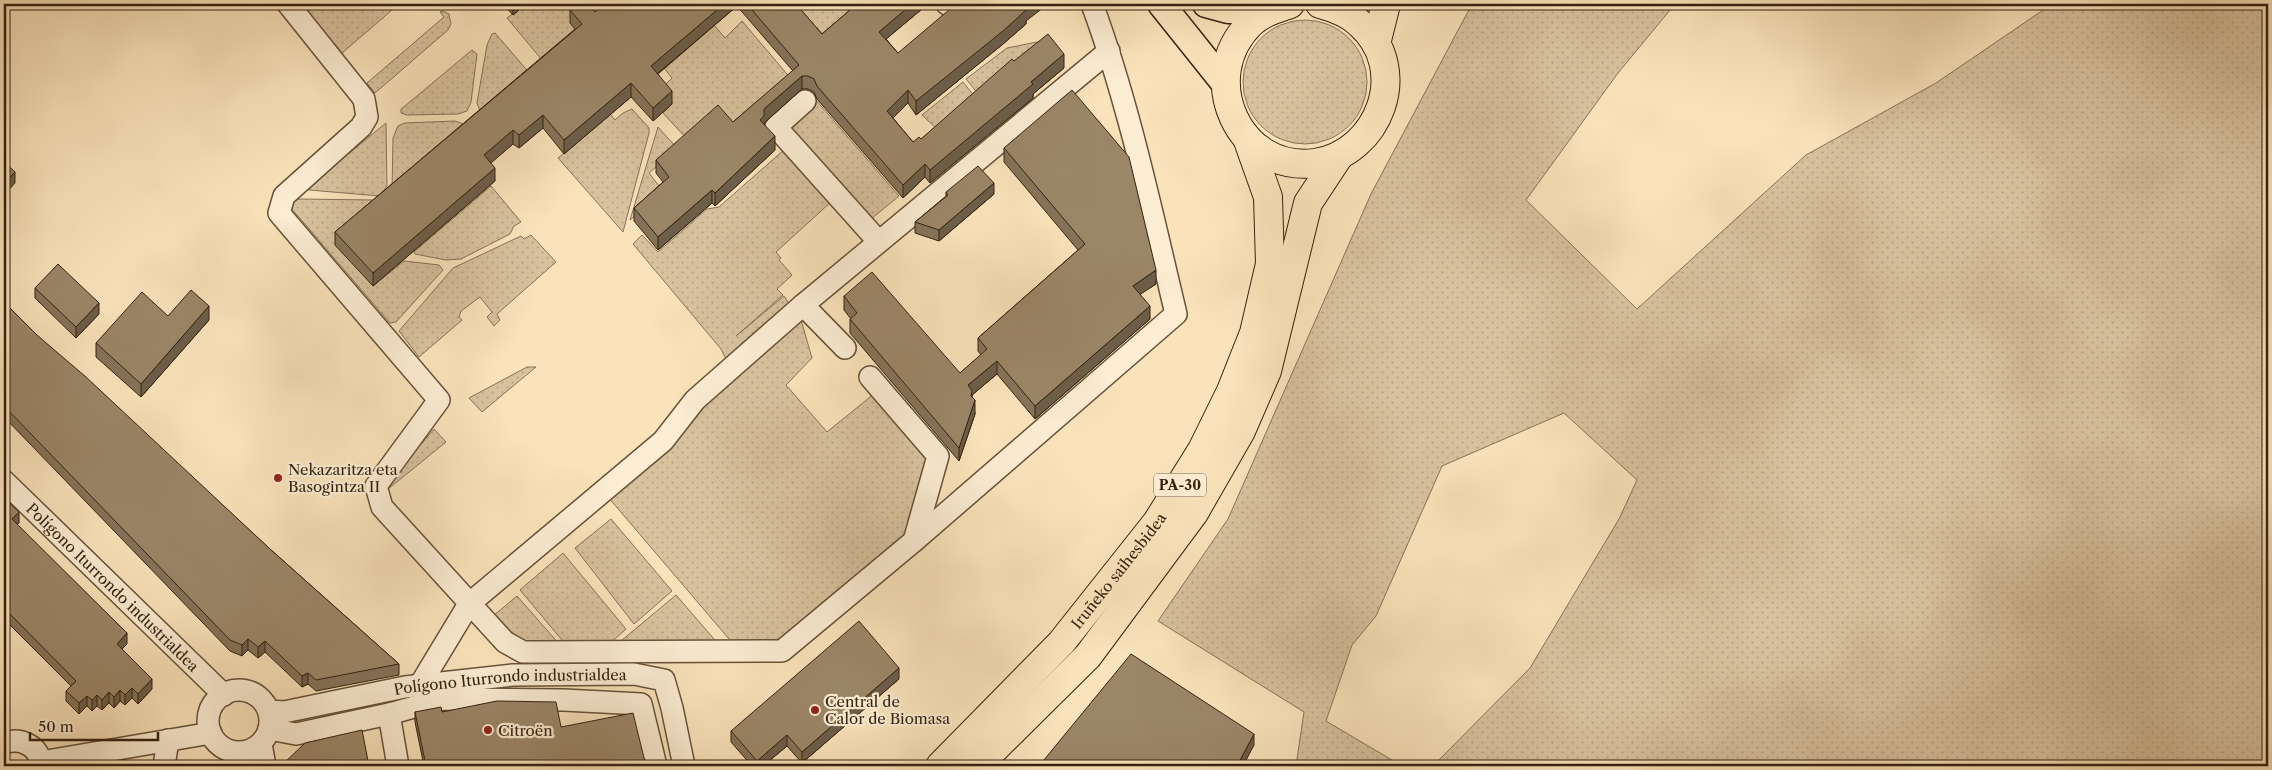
<svg xmlns="http://www.w3.org/2000/svg" width="2272" height="770" font-family="'Libre Caslon Text',serif">
<defs>
<pattern id="green-dots" width="8" height="8" patternUnits="userSpaceOnUse" patternTransform="scale(1.25)"><rect width="8" height="8" fill="#d8c29e"/><path d="M2 2h.1M6 6h.1" fill="none" stroke="#baa687" stroke-width="1.8" stroke-linecap="round"/></pattern>
</defs>
<rect width="100%" height="100%" fill="#fae3bb"/>
<filter id="stains"><feTurbulence type="fractalNoise" baseFrequency=".004" numOctaves="4"/><feColorMatrix values="0 0 0 0 .2 0 0 0 0 .09 0 0 0 0 .02 0 0 0 .5 -.17"/></filter>
<radialGradient id="worn" r=".72"><stop offset=".6" stop-color="#630" stop-opacity="0"/><stop offset="1" stop-color="#630" stop-opacity=".3"/></radialGradient>
<!-- green -->
<g fill="url(#green-dots)" stroke="#867256">
<polygon points="301,4 399,4 342,53"/>
<polygon points="526,4 619,4 547,66 507,18"/>
<polygon points="802,4 860,4 822,35 797,8"/>
<polygon points="1472,4 1675,4 1618,73 1526,200 1637,309 1806,155 1936,83 2052,4 2268,4 2268,766 1433,766 1530,668 1619,519 1637,480 1564,413 1442,466 1376,616 1352,645 1326,721 1402,766 1296,766 1304,712 1158,621 1228,519 1371,194"/>
<polygon points="443,11 449,14 451,24 448,30 375,93 367,83 444,17 440,12"/>
<circle cx="1305" cy="82" r="62"/>
<polygon points="742,21 792,80 733,132 687,139 663,113 671,104 660,90 672,78 664,68 714,25 725,38"/>
<polygon points="495,33 532,76 480,111 477,103 487,45 492,34"/>
<polygon points="1037,42 1048,46 979,95 966,79 1007,48"/>
<polygon points="472,50 477,54 471,102 467,111 458,114 407,115 401,113 401,109 405,106"/>
<polygon points="963,82 975,97 937,129 922,115"/>
<polygon points="815,99 899,196 871,219 785,124"/>
<polygon points="632,109 649,128 649,133 623,232 558,158 610,114 615,120 623,113"/>
<polygon points="455,121 466,125 392,189 393,138 398,126 405,123"/>
<polygon points="386,123 387,186 380,196 309,190 314,182"/>
<polygon points="658,127 677,148 649,173 663,191 630,220"/>
<polygon points="785,149 832,201 776,252 781,258 779,260 792,275 777,289 783,295 736,336 784,296 790,305 727,361 721,349 633,244 642,235 658,252 707,209 719,207"/>
<polygon points="491,186 521,222 514,226 510,234 461,259 446,260 415,254 414,252"/>
<polygon points="299,199 374,200 373,286 404,261 439,265 443,270 396,322 390,323 291,208 293,201"/>
<polygon points="531,235 556,262 497,314 500,320 494,326 487,317 492,312 480,297 461,311 459,317 462,320 419,357 399,331 453,268 521,236 524,239"/>
<polygon points="801,320 812,358 786,385 827,432 875,393 931,457 906,540 781,647 735,646 608,497 703,404"/>
<polygon points="527,367 536,367 482,412 469,398"/>
<polygon points="434,429 446,442 387,490 385,486"/>
<polygon points="611,519 672,591 634,624 575,548"/>
<polygon points="563,553 626,629 607,646 567,646 520,590"/>
<polygon points="676,595 720,646 615,646"/>
<polygon points="517,596 560,645 519,645 492,617"/>
</g>
<g fill="none" stroke-linecap="round" stroke-linejoin="round">
<!-- minor casing -->
<g stroke="#665239" stroke-width="24">
<g id="minor">
<path d="M288,4L364,99L367,117L361,127L284,196L279,213L439,400L376,486L382,507L505,642L523,652H534L782,651L914,541L1176,314C1151,210 1129,104 1092,4"/>
<polyline points="947,4 948,4"/>
<polyline points="805,101 776,127 878,241"/>
<polyline points="845,348 803,305 1109,51"/>
<polyline points="870,377 938,456 914,541"/>
<path id="s1" d="M4,481L224,695"/>
<polyline points="420,685 469,604 663,441 695,400 803,305"/>
<circle cx="239" cy="721" r="31"/>
<path id="s2" d="M269,711L284,712L405,687L513,675L634,674L664,680L672,708L684,766"/>
<polyline points="389,714 398,766"/>
<polyline points="269,729 296,734 389,714 443,699 564,700 641,704 656,766"/>
<path d="M4,743C21,737 40,746 41,766"/>
<polyline points="261,744 265,766"/>
<polyline points="41,762 211,733"/>
<polyline points="164,766 168,740"/>
</g>
</g>
<!-- major casing -->
<g stroke="#34220e" stroke-width="29">
<g id="major">
<polyline points="1161,4 1225,84"/>
<polyline points="1206,4 1228,10 1269,11"/>
</g>
</g>
<!-- highway casing -->
<g stroke="#34220e" stroke-width="30">
<g id="highway">
<path d="M1290,4C1276,9 1261,13 1250,24C1196,78 1239,173 1315,163C1380,153 1411,69 1360,24C1349,13 1335,8 1320,4"/>
<polyline points="1376,44 1386,4"/>
<path id="s3" d="M940,766L1061,643L1157,522L1202,450L1231,391L1254,333L1270,264L1268,197L1247,138"/>
<polyline points="977,766 1088,656 1194,513 1241,431 1267,371 1308,203 1339,156"/>
</g>
</g>
<!-- minor -->
<use href="#minor" stroke="#fcedd3" stroke-width="21"/>
<!-- major -->
<use href="#major" stroke="#fae3bb" stroke-width="26"/>
<!-- highway -->
<use href="#highway" stroke="#fae3bb" stroke-width="28"/>
</g>
<!-- wall -->
<g fill="#857359" stroke="#34220e">
<polygon points="503,4 526,4 513,15"/>
<polygon points="604,4 802,4 798,7 822,34 857,4 928,4 886,39 898,53 1026,21 1026,24 1003,44 916,115 908,103 893,118 913,142 921,139 1014,61 1064,68 1033,94 1033,98 930,183 925,177 903,198 817,99 814,92 808,89 802,89 764,123 775,150 715,206 712,203 658,250 634,221 634,208 663,182 656,173 656,160 733,122 793,71 737,6 658,74 672,104 653,121 631,97 564,154 543,128 519,148 513,144 490,163 495,181 373,286 335,245 335,232 575,29 570,23 570,10 595,12"/>
<polygon points="1004,148 1156,284 1140,294 1150,319 1035,419 997,374 972,395 975,414 959,461 850,333 850,319 851,319 844,310 844,296 960,373 981,355 978,351 978,338 1078,250 1004,162"/>
<polygon points="946,192 994,194 939,241 915,233 915,222 946,196"/>
<polygon points="35,288 99,314 76,338 35,298"/>
<polygon points="4,302 38,336 270,549 399,664 399,675 316,691 308,684 302,687 265,652 258,658 248,650 242,656 230,651 4,417"/>
<polygon points="168,316 209,320 141,397 96,357 96,343"/>
<polygon points="4,498 19,523 17,524 127,644 122,649 152,689 138,704 132,698 125,705 120,701 114,708 109,703 102,710 97,706 92,711 87,706 79,714 66,701 66,691 71,686 4,619"/>
<polygon points="899,679 802,763 787,746 763,766 752,766 731,742 731,731"/>
<polygon points="415,712 442,712 561,727 644,758 648,766 424,766 415,722"/>
</g>
<!-- shaded-wall -->
<g fill="#6c5e49" stroke="#34220e">
<polygon points="513,4 526,4 513,15"/>
<polygon points="724,4 737,4 737,6 651,79 651,66"/>
<polygon points="792,4 802,4 792,13"/>
<polygon points="912,4 928,4 879,45 879,32"/>
<polygon points="1031,4 1048,4 1026,21 1026,24 1003,44 916,115 916,101"/>
<polygon points="1064,54 1064,68 1033,94 1033,98 930,183 930,170 1031,82"/>
<polygon points="802,76 802,89 764,123 764,130 760,120 764,109"/>
<polygon points="631,83 631,97 564,154 564,140"/>
<polygon points="908,90 908,103 887,124 887,111"/>
<polygon points="672,91 672,104 653,121 653,108"/>
<polygon points="543,115 543,128 519,148 519,135"/>
<polygon points="513,130 513,144 484,169 484,155"/>
<polygon points="775,136 775,150 715,206 715,193"/>
<polygon points="925,164 925,177 903,198 903,185"/>
<polygon points="495,168 495,181 373,286 373,273"/>
<polygon points="15,172 15,183 4,195 4,184"/>
<polygon points="994,183 994,194 939,241 939,230"/>
<polygon points="712,190 712,203 658,250 658,237"/>
<polygon points="1156,270 1156,284 1133,299 1133,286"/>
<polygon points="99,303 99,314 76,338 76,327"/>
<polygon points="209,306 209,320 141,397 141,384"/>
<polygon points="1150,306 1150,319 1035,419 1035,406"/>
<polygon points="997,361 997,374 972,395 972,404 968,385"/>
<polygon points="975,400 975,414 959,461 959,448"/>
<polygon points="19,512 19,523 12,529 12,519"/>
<polygon points="127,633 127,644 117,654 117,644"/>
<polygon points="248,639 248,650 242,656 242,645"/>
<polygon points="265,641 265,652 258,658 258,647"/>
<polygon points="899,668 899,679 802,763 802,752"/>
<polygon points="308,673 308,684 302,687 302,676"/>
<polygon points="152,679 152,689 138,704 138,694"/>
<polygon points="132,688 132,698 125,705 125,695"/>
<polygon points="120,690 120,701 114,708 114,697"/>
<polygon points="109,692 109,703 102,710 102,700"/>
<polygon points="97,695 97,706 92,711 92,700"/>
<polygon points="87,696 87,706 79,714 79,703"/>
<polygon points="1254,734 1254,745 1243,766 1237,766"/>
<polygon points="787,735 787,746 763,766 757,766 757,761"/>
</g>
<!-- building -->
<g fill="#9b8668" stroke="#34220e">
<polygon points="578,4 588,4 595,12 604,4 724,4 651,66 672,91 653,108 631,83 564,140 543,115 519,135 513,130 484,155 495,168 373,273 335,232 582,24 570,10"/>
<polygon points="747,4 796,4 822,34 857,4 912,4 879,32 898,53 956,4 1031,4 1025,9 1026,10 1003,31 916,101 908,90 887,111 913,142 919,137 921,139 1012,59 1014,61 1048,34 1064,54 1031,82 1033,84 930,170 925,164 903,185 817,86 814,79 808,76 802,76 764,109 764,116 760,120 775,136 715,193 712,190 658,237 634,208 669,177 656,160 718,105 733,122 799,65"/>
<polygon points="1072,90 1129,157 1156,270 1133,286 1150,306 1035,406 997,361 968,385 972,391 971,396 975,400 959,448 850,319 857,313 844,296 872,272 960,373 987,349 978,338 1085,244 1004,148"/>
<polygon points="4,162 15,172 4,184"/>
<polygon points="978,166 994,183 939,230 915,222 948,195 946,192"/>
<polygon points="58,264 99,303 76,327 35,288"/>
<polygon points="191,290 209,306 141,384 96,343 142,292 168,316"/>
<polygon points="4,302 38,336 86,377 270,549 399,664 316,680 308,673 302,676 265,641 258,647 248,639 242,645 230,640 4,406"/>
<polygon points="4,498 19,512 12,519 127,633 117,644 152,679 138,694 132,688 125,695 120,690 114,697 109,692 102,700 97,695 92,700 87,696 79,703 66,691 76,681 4,608"/>
<polygon points="859,621 899,668 802,752 787,735 757,761 731,731"/>
<polygon points="1131,654 1254,734 1237,766 1039,766"/>
<polygon points="497,701 556,702 561,727 633,713 644,758 648,766 426,766 415,712 441,707 442,712"/>
<polygon points="362,730 369,766 281,766 305,743"/>
</g>
<!-- markers -->
<g fill="#8f2418" stroke="#fcedd3" stroke-width="2">
<circle cx="278" cy="478" r="5"/>
<circle cx="815" cy="710" r="5"/>
<circle cx="488" cy="730" r="5"/>
</g>
<g text-anchor="middle" dominant-baseline="central" stroke-width="4.5" stroke-linejoin="round" paint-order="stroke">
<!-- shield labels -->
<rect fill="#fcedd3" stroke="#705f49" stroke-width="1" x="1154" y="473.5" width="52" height="23" rx="4"/>
<g font-size="14" font-weight="bold" fill="#34220e">
<text x="1180" y="485">PA-30</text>
</g>
<!-- poi labels -->
<g font-size="15" fill="#34220e" stroke="#fcedd3" text-anchor="start">
<text x="288" y="469">Nekazaritza eta<tspan x="288" dy="17">Basogintza II</tspan></text>
<text x="825" y="701">Central de<tspan x="825" dy="17">Calor de Biomasa</tspan></text>
<text x="498" y="730">Citroën</text>
</g>
<!-- street labels -->
<g font-size="15" fill="#34220e" stroke="#fcedd3">
<text stroke="none"><textPath href="#s3" startOffset="265">Iruñeko saihesbidea</textPath></text>
<text stroke="none"><textPath href="#s1" startOffset="152">Polígono Iturrondo industrialdea</textPath></text>
<text stroke="none"><textPath href="#s2" startOffset="244">Polígono Iturrondo industrialdea</textPath></text>
</g>
</g>
<!-- margin -->
<rect width="2272" height="770" fill="none" stroke="#fae3bb" stroke-width="20"/>
<rect x="5" y="5" width="2262" height="760" fill="none" stroke="#34220e" stroke-width="2.5"/>
<rect x="10" y="10" width="2252" height="750" fill="none" stroke="#34220e"/>
<!-- scale -->
<path d="M30 732v8h128v-8" fill="none" stroke="#34220e" stroke-width="2.5"/>
<text x="38" y="732" font-size="15" fill="#34220e" stroke="#fcedd3" stroke-width="4" paint-order="stroke">50 m</text>
<rect width="100%" height="100%" filter="url(#stains)"/>
<rect width="100%" height="100%" fill="url(#worn)"/>
</svg>
